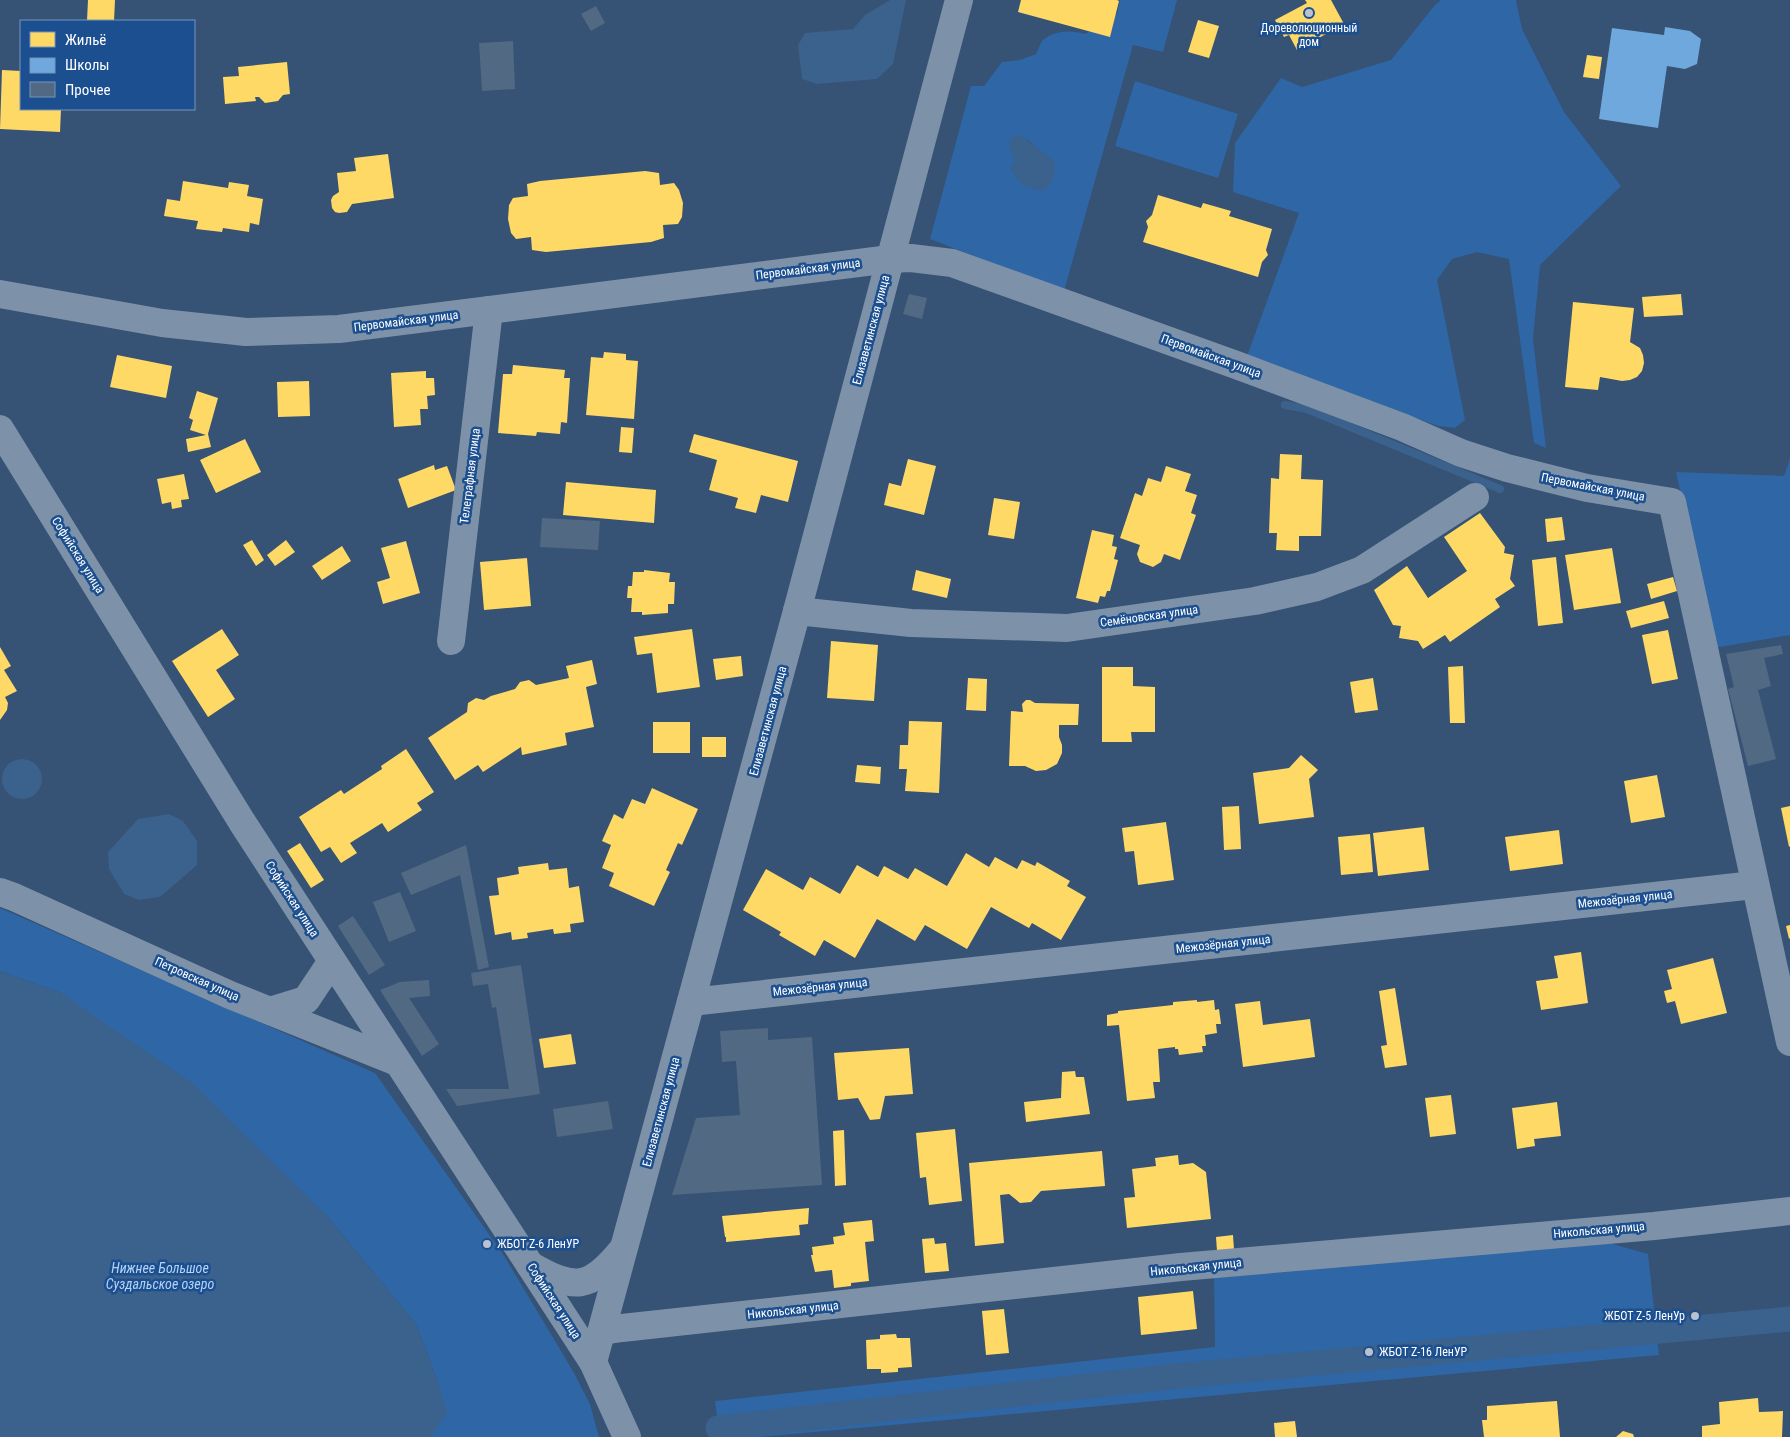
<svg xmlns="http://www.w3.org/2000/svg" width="1790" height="1437" font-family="'Roboto Condensed',sans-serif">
<rect width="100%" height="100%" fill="#365274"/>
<!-- green -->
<g fill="#2f66a5" fill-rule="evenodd">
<path d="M1120,0H1177L1163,52L1133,45L1064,291L930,239L971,86H984L1002,62L1020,60L1036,54C1038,50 1040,43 1043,40C1055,30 1071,30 1085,34L1117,14ZM1028,140L1038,150L1054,161L1011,169Z"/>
<polygon points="1441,0 1516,0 1522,29 1564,112 1621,186 1540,265 1533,339 1546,448 1534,443 1509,259 1477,252 1452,259 1437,280 1465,420 1455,428 1438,426 1247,356 1299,213 1233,192 1235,143 1281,78 1302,87 1391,60 1435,5"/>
<polygon points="1135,81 1238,114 1218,178 1115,146"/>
<polygon points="1790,459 1790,635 1714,648 1676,472 1784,476"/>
<polygon points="0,908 375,1073 503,1254 573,1371 590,1404 599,1437 430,1437 437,1380 416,1324 325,1214 61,993 0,971"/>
<polygon points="1602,1241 1648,1254 1659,1355 760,1437 720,1437 715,1401 1215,1347 1214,1278"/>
</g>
<!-- water -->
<g fill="#3b618d">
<polygon points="890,0 906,0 893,64 877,79 817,84 802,79 798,45 805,33 853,29 865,15"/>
<path d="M1020,135L1054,161C1056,175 1054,183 1042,191C1024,186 1020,185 1011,169L1015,161L1010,148L1009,142L1014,136Z"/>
<circle cx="22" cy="779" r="20"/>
<polygon points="169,814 183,821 197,841 197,865 160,897 139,900 124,894 109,869 108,852 138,819"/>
<polygon points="0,971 61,993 192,1083 325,1214 416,1324 437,1380 447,1413 430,1437 0,1437"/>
</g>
<!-- homes -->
<g fill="#ffd966">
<polygon points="88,0 115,0 114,21 87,21"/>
<polygon points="1021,0 1117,0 1119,1 1110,37 1018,12"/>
<polygon points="1305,0 1331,0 1344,24 1297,50 1289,35 1284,37 1275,20 1307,3"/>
<polygon points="1198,20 1219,26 1209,58 1188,52"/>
<polygon points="1587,55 1602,57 1599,79 1583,77"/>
<polygon points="287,62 290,94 283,95 278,101 265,103 259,97 255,97 256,101 225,104 223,77 239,76 238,67"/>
<polygon points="2,70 21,71 21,109 61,109 60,132 0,129"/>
<polygon points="388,154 394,198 352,204 347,212 339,213 335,212 332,208 331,200 333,196 339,192 337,173 356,171 354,158"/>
<polygon points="645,171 659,173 660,185 674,183 679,190 683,203 682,217 678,224 663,225 664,238 651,242 546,252 532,250 531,237 516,239 511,233 508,219 509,205 513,198 528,196 527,184 540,181"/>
<polygon points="183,181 228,188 229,182 249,185 247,196 263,199 259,225 250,223 249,232 223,228 222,232 196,229 198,221 164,216 167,199 180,201"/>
<polygon points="1158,195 1201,208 1203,203 1231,211 1229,216 1272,229 1266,250 1268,255 1262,262 1258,277 1143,242 1148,227 1146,221 1152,215"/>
<polygon points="1681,294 1683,315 1644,317 1642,297"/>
<polygon points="1573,302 1634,308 1630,342 1640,348 1643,355 1644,363 1642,371 1637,377 1630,380 1622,381 1600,377 1598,390 1565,387"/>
<polygon points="604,352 626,354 626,360 638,361 634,419 586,415 591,357 603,358"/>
<polygon points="117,355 172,366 166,398 110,387"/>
<polygon points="513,365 565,370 564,378 570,378 567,423 561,422 560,434 537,432 536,436 498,433 503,374 512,374"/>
<polygon points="426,371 426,378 434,378 435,395 427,396 428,409 420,409 421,425 394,427 391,373"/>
<polygon points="309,381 310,416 278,417 277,382"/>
<polygon points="197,391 218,398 208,434 211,447 188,452 186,439 206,435 190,430 193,420 189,418"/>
<polygon points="621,427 634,428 632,453 619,452"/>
<polygon points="694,434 798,461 788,502 761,495 756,513 735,508 738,498 709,490 717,460 689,452"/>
<polygon points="245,439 261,472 216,493 200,460"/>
<polygon points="1280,454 1302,455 1301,479 1323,480 1321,536 1299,536 1299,551 1276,550 1277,533 1269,533 1271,478 1279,479"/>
<polygon points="908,459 936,466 924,515 884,505 889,483 901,486"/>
<polygon points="434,465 435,470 447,466 456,490 408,508 398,479"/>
<polygon points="1166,466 1191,474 1185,491 1197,495 1191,513 1196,515 1180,560 1164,554 1161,562 1153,567 1140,562 1137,554 1140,545 1120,538 1135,493 1142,496 1148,478 1161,482"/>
<polygon points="184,474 189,499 181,500 182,507 172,509 171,502 162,504 157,479"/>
<polygon points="566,482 656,490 654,523 563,515"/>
<polygon points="994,498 1020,502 1014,539 988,535"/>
<polygon points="1480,513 1505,547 1504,553 1514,555 1510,579 1515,586 1495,599 1500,607 1450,642 1445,635 1423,649 1418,641 1399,638 1401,626 1393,625 1374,590 1407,566 1428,598 1467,571 1444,537"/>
<polygon points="1562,517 1565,540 1547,542 1545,519"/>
<polygon points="1092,530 1114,535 1112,546 1117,547 1114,559 1118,560 1110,591 1107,591 1105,597 1100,596 1098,603 1076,598"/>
<polygon points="252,540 264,560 256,566 243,545"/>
<polygon points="286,540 295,552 275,566 267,555"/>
<polygon points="406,541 420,593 383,604 377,582 390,578 381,548"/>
<polygon points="342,546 351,561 322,580 312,566"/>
<polygon points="1612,548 1621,603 1574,610 1565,555"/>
<polygon points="1556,557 1563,623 1538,626 1532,560"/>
<polygon points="527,558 531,606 484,610 480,562"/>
<polygon points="644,570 670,573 669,582 675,582 674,604 668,604 668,613 642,615 642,612 631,612 632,598 627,598 628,586 632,586 633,572 644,572"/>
<polygon points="916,570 951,579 947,598 912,590"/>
<polygon points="1673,577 1677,591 1651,599 1647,584"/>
<polygon points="1664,601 1669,618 1631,628 1626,611"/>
<polygon points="222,629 239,655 216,670 235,699 208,717 172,661"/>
<polygon points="692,629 700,687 657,693 652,653 637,655 634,637"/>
<polygon points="1668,630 1678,679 1652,684 1642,635"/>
<polygon points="831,641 878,645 874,701 827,698"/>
<polygon points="0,647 11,666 4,670 17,691 5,697 8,703 7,710 0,720"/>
<polygon points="741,656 743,676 716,680 713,659"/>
<polygon points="592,660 597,684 586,687 594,727 565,733 567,745 522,755 521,747 483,772 478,765 455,780 428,738 467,712 468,703 476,698 484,700 491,696 515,689 520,682 529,680 536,685 569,678 566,666"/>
<polygon points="1463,666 1465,723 1450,723 1448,667"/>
<polygon points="1102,667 1133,667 1133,686 1155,687 1155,732 1131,732 1132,742 1102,742"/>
<polygon points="968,678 987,679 986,711 966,710"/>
<polygon points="1373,678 1378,710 1355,713 1350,682"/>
<polygon points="1026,700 1030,700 1035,703 1079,704 1078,725 1059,725 1059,737 1062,745 1062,753 1057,764 1046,770 1036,771 1025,766 1009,766 1011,711 1023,712 1022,704"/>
<polygon points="909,721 942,722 939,793 905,791 907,769 899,769 900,745 908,745"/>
<rect x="653" y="722" width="37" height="31"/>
<rect x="702" y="737" width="24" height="20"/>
<polygon points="406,749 434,792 417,803 422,810 388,832 382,823 350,843 357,853 341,863 330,847 321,852 299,817 341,790 344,794 382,769 381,766"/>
<polygon points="1301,755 1318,770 1309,779 1314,817 1259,824 1253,773 1289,768"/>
<polygon points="857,765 881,767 880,784 855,782"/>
<polygon points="1657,775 1665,817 1631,823 1624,781"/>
<polygon points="652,788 698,809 682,845 678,843 666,870 670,872 654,906 609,886 614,873 602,868 611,845 602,841 614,814 623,819 632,799 645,804"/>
<polygon points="1239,806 1241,849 1224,850 1222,807"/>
<polygon points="1790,806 1790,846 1789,847 1781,808"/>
<polygon points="1166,822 1174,880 1138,885 1134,851 1125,852 1122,828"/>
<polygon points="1424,827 1429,870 1378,876 1373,833"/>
<polygon points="1559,830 1563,864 1510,871 1505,837"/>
<polygon points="1370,834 1373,872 1341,875 1338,837"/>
<polygon points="300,843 324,880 311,888 287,851"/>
<polygon points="966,853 989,867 995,857 1017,869 1022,860 1035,866 1037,862 1070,881 1067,886 1086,897 1061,940 1032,923 1029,928 991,907 967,949 925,925 915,941 877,919 855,958 824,940 815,956 779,935 781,932 743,910 766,869 803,890 810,877 840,894 857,865 878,877 884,866 908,879 915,868 947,886"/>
<polygon points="548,863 549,870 567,868 569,888 579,886 584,922 570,924 571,932 554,934 553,929 527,933 528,938 512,940 511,932 495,935 489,896 499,895 497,878 519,874 518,867"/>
<polygon points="1790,925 1790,938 1789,939 1786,926"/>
<polygon points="1581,952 1588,1003 1541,1010 1536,981 1558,978 1554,956"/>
<polygon points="1713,958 1727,1013 1681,1024 1675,1001 1667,1003 1664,991 1672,989 1667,970"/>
<polygon points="1395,988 1407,1065 1385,1068 1381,1046 1387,1045 1379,991"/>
<polygon points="1197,1000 1197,1002 1214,1000 1215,1010 1219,1009 1221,1024 1216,1024 1217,1033 1205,1035 1206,1046 1202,1046 1203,1052 1179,1055 1178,1049 1175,1049 1175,1047 1158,1049 1160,1082 1153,1082 1155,1098 1127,1101 1119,1025 1107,1026 1107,1015 1118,1013 1118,1011 1173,1005 1173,1002"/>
<polygon points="1260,1001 1263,1025 1310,1019 1315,1057 1243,1067 1235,1004"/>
<polygon points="571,1034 576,1064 544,1068 539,1039"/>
<polygon points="909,1048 913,1094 885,1096 880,1119 870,1120 858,1098 838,1100 834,1053"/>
<polygon points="1075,1071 1076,1077 1084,1077 1090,1114 1026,1122 1024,1102 1061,1098 1062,1072"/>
<polygon points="1451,1095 1456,1134 1430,1137 1425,1098"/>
<polygon points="1557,1102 1561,1136 1534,1139 1535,1146 1517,1149 1512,1108"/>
<polygon points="955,1129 962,1201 929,1205 926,1177 920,1178 916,1133"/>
<polygon points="844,1130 846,1185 835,1186 833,1131"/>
<polygon points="1102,1151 1105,1186 1041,1191 1031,1202 1020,1203 1009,1194 1000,1195 1004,1243 975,1246 969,1163"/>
<polygon points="1178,1155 1179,1165 1193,1163 1206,1172 1211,1219 1127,1228 1124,1198 1135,1197 1132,1169 1156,1166 1155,1158"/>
<polygon points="809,1208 808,1224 799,1225 800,1235 726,1242 726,1237 725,1237 722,1216"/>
<polygon points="872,1220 874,1241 865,1242 869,1281 851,1283 851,1286 834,1288 832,1270 815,1272 811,1255 813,1255 812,1247 834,1244 833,1237 845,1235 843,1223"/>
<polygon points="1233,1235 1234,1250 1217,1251 1216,1237"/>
<polygon points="934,1238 935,1244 946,1243 949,1271 925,1273 922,1239"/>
<polygon points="1193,1291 1197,1329 1141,1335 1138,1297"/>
<polygon points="1004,1309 1009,1353 986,1355 982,1311"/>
<polygon points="896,1334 897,1338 910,1338 912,1367 898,1368 898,1372 881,1373 881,1369 867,1369 866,1340 880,1339 880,1335"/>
<polygon points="1758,1398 1759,1412 1783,1411 1782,1437 1702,1437 1702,1426 1720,1424 1719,1402"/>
<polygon points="1557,1401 1560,1437 1484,1437 1482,1420 1487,1420 1487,1406"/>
<polygon points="1295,1421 1297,1437 1275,1437 1274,1423"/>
<polygon points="1623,1431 1633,1434 1634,1437 1616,1437"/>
</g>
<!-- schools -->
<polygon fill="#6fa8dc" points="1665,27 1690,31 1701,39 1697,64 1685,69 1667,66 1658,128 1599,119 1612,28 1664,35"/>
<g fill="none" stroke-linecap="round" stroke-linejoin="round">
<!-- stream -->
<polyline stroke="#3b618d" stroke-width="8" points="1285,405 1307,409 1500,489"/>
<!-- canal -->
<polyline stroke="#3b618d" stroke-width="25" points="718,1428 1177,1376 1790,1319"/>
</g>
<!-- building -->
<g fill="#526984">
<polygon points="596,6 605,23 591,31 581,14"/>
<polygon points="513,41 515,89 482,91 479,43"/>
<polygon points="909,294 927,298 922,319 903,314"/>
<polygon points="542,518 600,521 598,550 540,547"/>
<polygon points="1781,645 1783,654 1764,658 1771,686 1758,690 1776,759 1748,766 1728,689 1734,687 1726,654"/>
<polygon points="466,845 489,967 478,970 460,875 411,895 401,873"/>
<polygon points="400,892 416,931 389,942 373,902"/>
<polygon points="353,916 385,965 369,975 338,926"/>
<polygon points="521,965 540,1094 457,1106 446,1089 509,1089 496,1007 492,1008 488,984 473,986 471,973"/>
<polygon points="429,980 430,996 409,998 439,1044 422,1056 380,990 400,982"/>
<polygon points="768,1028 768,1040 812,1037 822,1185 672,1195 696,1118 740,1115 736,1061 722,1062 720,1031"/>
<polygon points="608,1101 613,1129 557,1137 553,1109"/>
</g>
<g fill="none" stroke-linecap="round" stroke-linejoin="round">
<!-- minor -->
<g stroke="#7d92a8" stroke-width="28">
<polyline points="0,294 162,323 246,332 339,329 890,259 911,258 952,263 1239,366 1402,427 1461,453 1507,468 1587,488 1672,502 1790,1042"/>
<polyline points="0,429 242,822 593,1362 627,1437"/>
<polyline points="797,611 911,623 1067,628 1255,601 1317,587 1362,570 1475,497"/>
<polyline points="451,641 489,310"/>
<polyline points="0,892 14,897 230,995 397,1062"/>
<polyline points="691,1002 1754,885"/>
<polyline points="270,1011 306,1000 332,961"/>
<path d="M530,1265C575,1291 590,1290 623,1249"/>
<polyline points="602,1331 622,1328 1181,1267 1654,1226 1790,1211"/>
<polyline points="593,1362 797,611 959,0"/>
</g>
</g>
<!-- markers -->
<g fill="#b9c2ce" stroke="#1b4f8f" stroke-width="2">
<circle cx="1309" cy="13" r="5"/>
<circle cx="487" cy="1244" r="5"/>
<circle cx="1695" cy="1316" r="5"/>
<circle cx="1369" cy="1352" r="5"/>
</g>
<g text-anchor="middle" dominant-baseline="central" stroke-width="5" stroke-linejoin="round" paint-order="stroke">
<!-- poi labels -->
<g font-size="12" fill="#fff" stroke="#1b4f8f" text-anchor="start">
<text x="1309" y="28" text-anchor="middle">Дореволюционный<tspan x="1309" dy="14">дом</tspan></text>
<text x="497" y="1244">ЖБОТ Z-6 ЛенУР</text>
<text x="1685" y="1316" text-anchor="end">ЖБОТ Z-5 ЛенУр</text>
<text x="1379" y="1352">ЖБОТ Z-16 ЛенУР</text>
</g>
<!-- street labels -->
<g font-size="12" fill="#fff" stroke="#1b4f8f">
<text transform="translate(808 269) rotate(-7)">Первомайская улица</text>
<text transform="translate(406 321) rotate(-7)">Первомайская улица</text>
<text transform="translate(871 330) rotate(-75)">Елизаветинская улица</text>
<text transform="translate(1211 356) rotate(20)">Первомайская улица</text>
<text transform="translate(470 476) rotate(-83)">Телеграфная улица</text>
<text transform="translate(1593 487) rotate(11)">Первомайская улица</text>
<text transform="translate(78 555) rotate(58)">Софийская улица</text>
<text transform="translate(1149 616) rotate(-8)">Семёновская улица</text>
<text transform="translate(768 721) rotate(-75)">Елизаветинская улица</text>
<text transform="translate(292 899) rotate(57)">Софийская улица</text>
<text transform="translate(1625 899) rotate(-6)">Межозёрная улица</text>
<text transform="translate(1223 944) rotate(-6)">Межозёрная улица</text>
<text transform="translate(197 979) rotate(24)">Петровская улица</text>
<text transform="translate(820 987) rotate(-6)">Межозёрная улица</text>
<text transform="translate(661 1112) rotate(-75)">Елизаветинская улица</text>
<text transform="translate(1599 1230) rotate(-5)">Никольская улица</text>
<text transform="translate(1196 1267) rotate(-6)">Никольская улица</text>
<text transform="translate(554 1301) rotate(57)">Софийская улица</text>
<text transform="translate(793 1310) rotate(-6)">Никольская улица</text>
</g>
<!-- water labels -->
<g font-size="14" font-style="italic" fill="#b5d3f5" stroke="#1b4f8f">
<text x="160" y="1268">Нижнее Большое<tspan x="160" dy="16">Суздальское озеро</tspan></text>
</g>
</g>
<!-- legend -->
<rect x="20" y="20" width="175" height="90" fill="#1b4f8f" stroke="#7695bc"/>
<rect x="30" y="32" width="25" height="15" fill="#ffd966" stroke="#7695bc"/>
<text x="65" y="45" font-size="15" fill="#ffffff">Жильё</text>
<rect x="30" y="58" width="25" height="15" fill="#6fa8dc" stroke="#7695bc"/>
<text x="65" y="70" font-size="15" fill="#ffffff">Школы</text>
<rect x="30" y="82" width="25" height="15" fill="#526984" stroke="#7695bc"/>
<text x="65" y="95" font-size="15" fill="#ffffff">Прочее</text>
</svg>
